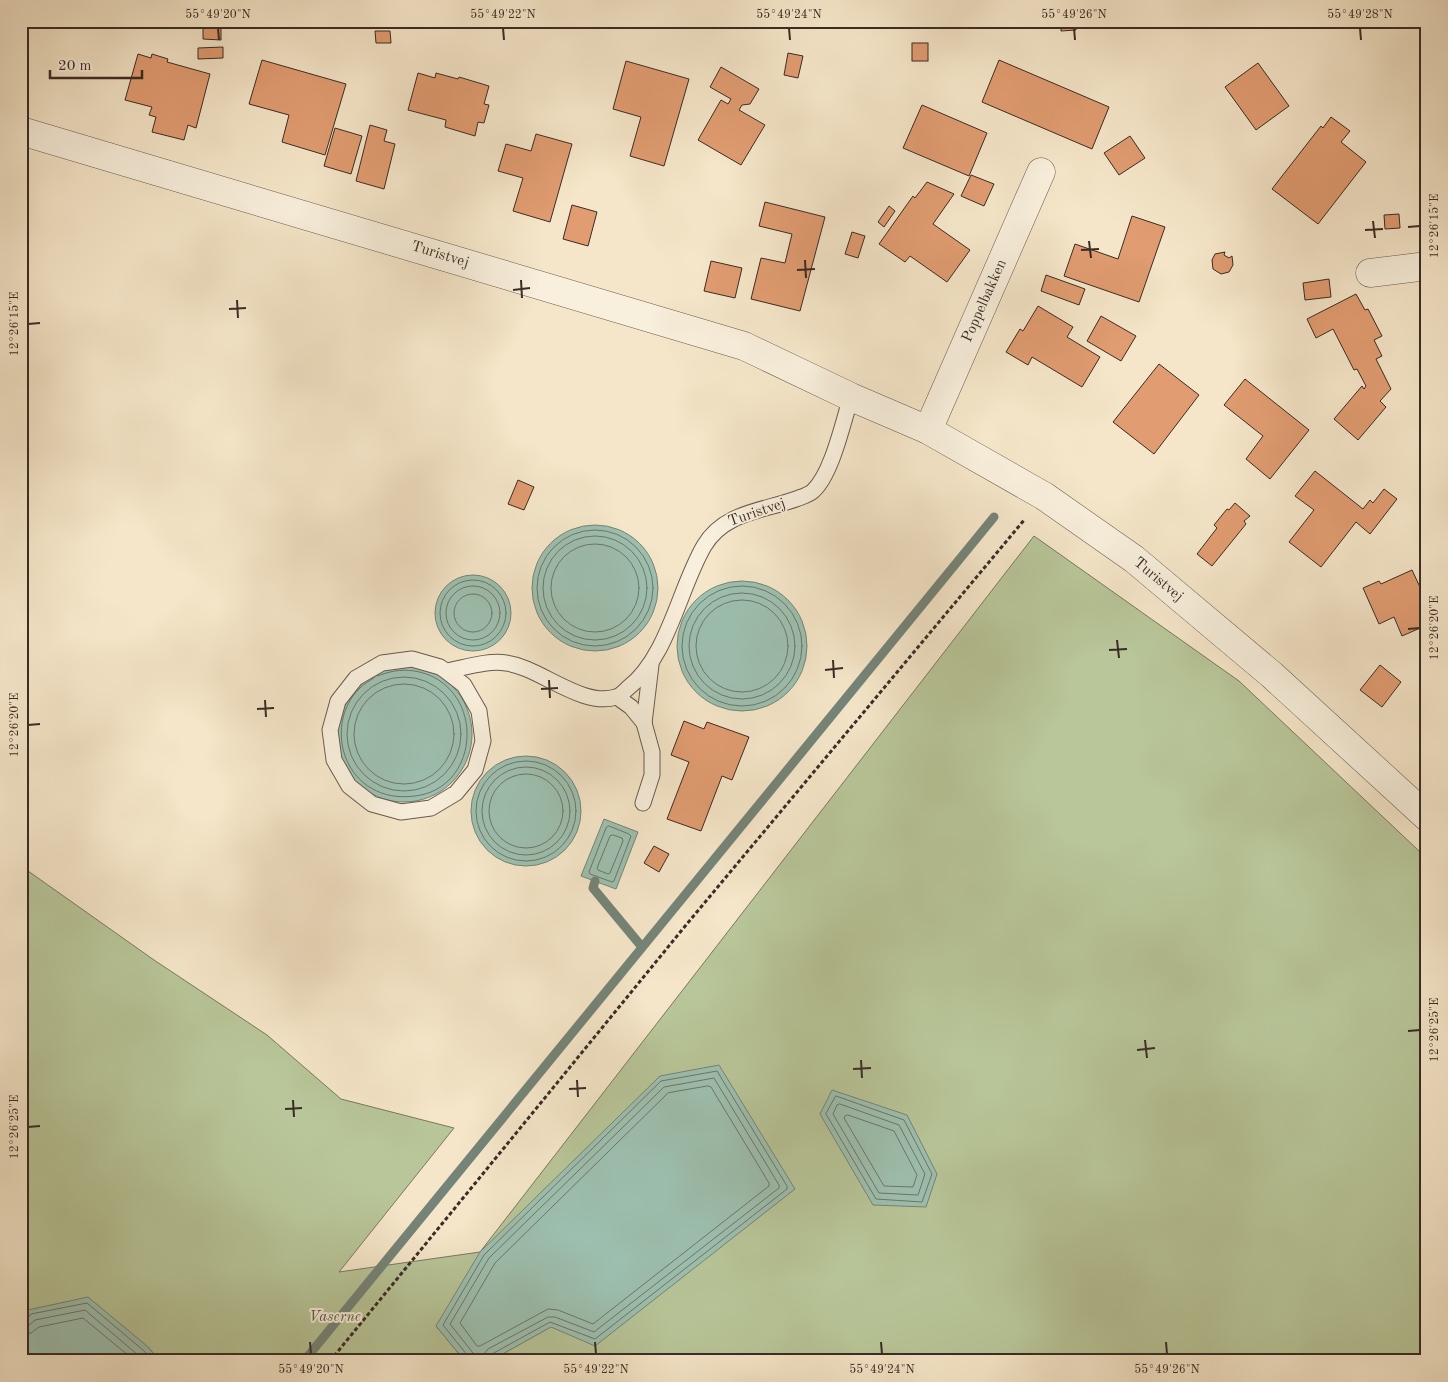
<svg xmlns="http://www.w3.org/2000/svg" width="1448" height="1382" font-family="'Old Standard TT',serif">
<rect width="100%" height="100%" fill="#f5e6c9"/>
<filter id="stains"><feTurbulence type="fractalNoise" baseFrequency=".004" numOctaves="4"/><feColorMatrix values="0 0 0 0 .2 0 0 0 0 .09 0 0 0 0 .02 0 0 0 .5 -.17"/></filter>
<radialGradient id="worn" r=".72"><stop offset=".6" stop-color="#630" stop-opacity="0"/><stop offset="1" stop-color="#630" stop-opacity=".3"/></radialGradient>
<!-- green -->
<polygon fill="#b8c699" stroke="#79785f" points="1034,536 1239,681 1418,850 1427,861 1427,1361 490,1361 795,1189 436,1326 465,1361 160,1361 147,1346 21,1318 21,866 154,960 267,1035 341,1099 454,1128 339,1272 480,1252"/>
<!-- water -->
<g fill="#9dc0b0" stroke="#758478">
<circle cx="595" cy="588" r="63"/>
<circle cx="473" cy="613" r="38"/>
<circle cx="742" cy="646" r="65"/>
<circle cx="404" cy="734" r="68"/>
<circle cx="526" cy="811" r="55"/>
<polygon points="604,819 638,832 616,889 581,876"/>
<polygon points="719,1065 795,1189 595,1346 551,1327 490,1361 465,1361 436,1326 480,1252 660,1076"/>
<polygon points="832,1090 907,1115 937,1174 926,1207 873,1205 820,1114"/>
<polygon points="88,1297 147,1346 160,1361 21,1361 21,1318 28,1310"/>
</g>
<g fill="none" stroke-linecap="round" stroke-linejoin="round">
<!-- shore -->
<g stroke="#6c766a" stroke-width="1">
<circle cx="595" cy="588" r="58"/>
<circle cx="595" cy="588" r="52"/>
<circle cx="595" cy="588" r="44"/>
<circle cx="473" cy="613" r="33"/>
<circle cx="742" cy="646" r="60"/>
<circle cx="473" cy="613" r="27"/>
<circle cx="742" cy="646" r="53"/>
<circle cx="473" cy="613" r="19"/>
<circle cx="742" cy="646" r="46"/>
<circle cx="404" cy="734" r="57"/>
<path d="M375,677C370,681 363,684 359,689C331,717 337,768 371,788C385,796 398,798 415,796C477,789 486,699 429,675C419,671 407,669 395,671C389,672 383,674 377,676"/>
<circle cx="404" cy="734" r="50"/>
<circle cx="526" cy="811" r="50"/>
<circle cx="526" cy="811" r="44"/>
<circle cx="526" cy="811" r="37"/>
<polygon points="609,826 629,834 631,836 614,881 612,882 590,874 589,872 606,828"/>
<polygon points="613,835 622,838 623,841 610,873 608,874 598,870 597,868 610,836"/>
<polygon points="708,1086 711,1087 769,1183 769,1186 593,1324 558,1310 548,1309 480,1346 477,1346 460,1323 495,1263 668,1093"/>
<polygon points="836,1096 904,1120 932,1174 922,1202 876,1199 826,1114"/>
<polygon points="840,1104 899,1125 925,1174 918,1195 879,1193 833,1114 837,1105"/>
<polygon points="848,1115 894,1131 917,1175 913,1187 884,1186 844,1118 845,1116"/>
<polyline points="21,1321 26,1320 31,1314 87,1303 143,1350 154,1361"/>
<polyline points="21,1327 28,1326 35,1320 85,1310 145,1361"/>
<polyline points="21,1335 31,1333 39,1327 83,1318 135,1361"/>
<polyline points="469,1361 468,1356 443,1325 484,1255 661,1081 717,1071 787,1186 787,1189 595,1339 550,1322 492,1354 489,1361"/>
<polyline points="475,1361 473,1353 450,1324 489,1258 664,1087 714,1078 779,1185 779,1188 594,1332 555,1317 548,1317 488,1349 484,1354 482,1361"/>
</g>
<!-- stream -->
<g stroke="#758478" stroke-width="9">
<polyline points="595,881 593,888 642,947"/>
<polyline points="304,1361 994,517"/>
</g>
</g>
<!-- building -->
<g fill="#e19c71" stroke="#3a2b25">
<polygon points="1061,21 1076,21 1076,30 1061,31"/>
<polygon points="203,23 221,23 221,40 203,39"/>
<polygon points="375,31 390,31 391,43 376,43"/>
<rect x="912" y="43" width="16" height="18"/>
<polygon points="223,47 223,58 198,59 198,48"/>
<polygon points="788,53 803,56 798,78 784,75"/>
<polygon points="138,54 151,58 152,54 168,59 167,62 210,74 196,128 188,125 184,140 152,132 156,117 149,115 152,107 125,100"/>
<polygon points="262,60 346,84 325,155 282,142 289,115 249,104"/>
<polygon points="999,60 1109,107 1092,149 982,102"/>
<polygon points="626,61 689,79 664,166 630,156 641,117 613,109"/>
<polygon points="1258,63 1289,106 1256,130 1225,87"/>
<polygon points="721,67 759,89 750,104 742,105 739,110 765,125 741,165 698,140 721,100 728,104 731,99 710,87"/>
<polygon points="418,73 435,78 436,73 458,79 459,77 489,86 484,104 489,105 484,123 478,122 475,136 445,127 446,120 408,110"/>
<polygon points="1420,94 1427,94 1427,114 1421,114"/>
<polygon points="922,105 987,133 969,176 903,148"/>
<polygon points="1331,117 1350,131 1341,142 1366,162 1318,224 1272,189 1321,126 1323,128"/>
<polygon points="370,125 387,130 384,141 395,144 384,189 356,181"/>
<polygon points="335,128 362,136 351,174 324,166"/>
<polygon points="536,134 572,144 550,222 513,211 523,178 498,171 506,144 531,151"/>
<polygon points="1130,136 1145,158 1119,175 1104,153"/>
<polygon points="971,175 994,184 984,206 961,196"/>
<polygon points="927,182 954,194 933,224 970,250 947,282 910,256 905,262 879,244 913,196 915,198"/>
<polygon points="765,202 825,217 800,311 751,299 761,258 785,263 792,234 759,226"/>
<polygon points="1424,204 1427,204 1427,232 1424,233"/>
<polygon points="572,205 597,212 588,246 563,239"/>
<polygon points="889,206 895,211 884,227 878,222"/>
<polygon points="1399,214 1400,228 1385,229 1384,215"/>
<polygon points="1132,216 1165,227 1139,302 1064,276 1075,244 1118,259"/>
<polygon points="852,232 865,236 858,258 845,254"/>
<polygon points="1225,252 1224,255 1229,258 1232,256 1233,265 1229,272 1221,274 1213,269 1212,260 1215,254"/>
<polygon points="711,261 742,268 735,298 704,291"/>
<polygon points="1046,275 1085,289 1079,305 1041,291"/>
<polygon points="1329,279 1331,297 1305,300 1303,283"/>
<polygon points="1356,294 1365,310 1368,309 1382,336 1374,340 1382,356 1376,359 1391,389 1380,401 1386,407 1358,440 1334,419 1362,386 1364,389 1366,386 1357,369 1354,370 1333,329 1316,338 1307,319"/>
<polygon points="1038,306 1073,327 1067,337 1100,357 1082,387 1032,357 1028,365 1006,352 1020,329 1023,331"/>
<polygon points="1101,316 1136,336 1121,361 1087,341"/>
<polygon points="1159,364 1199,395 1154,454 1113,422"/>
<polygon points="1245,379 1309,430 1270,479 1246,459 1263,436 1224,405"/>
<polygon points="1315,471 1363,509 1370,500 1373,503 1384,489 1397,499 1370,534 1356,522 1321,567 1289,542 1314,510 1295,496"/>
<polygon points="518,480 534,487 524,510 508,504"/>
<polygon points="1235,503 1250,516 1244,521 1246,524 1212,566 1197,554 1217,528 1214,525 1227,509 1229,510"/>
<polygon points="1412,570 1427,602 1427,625 1402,636 1394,617 1379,624 1363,588 1379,581 1381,584"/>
<polygon points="1380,665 1401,682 1382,707 1360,690"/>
<polygon points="684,721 704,729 707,722 749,737 732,780 722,776 701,831 667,819 689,762 671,755"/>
<polygon points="654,846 669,854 659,872 644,863"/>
</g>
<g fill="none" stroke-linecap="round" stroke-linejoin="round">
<!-- service casing -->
<g stroke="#695a4e" stroke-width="17">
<g id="service">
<path d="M446,671L464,685L479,711L483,741L475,770L456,793L431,808L401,812L372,804L349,786L334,760L330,730L338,701L356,678L382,663L412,659L440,667L446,671C464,668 487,660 506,663C539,667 582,708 616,697C620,696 625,691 628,688C668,657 679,589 704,546C724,512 763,511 796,499C801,497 809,495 813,491C832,474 843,422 851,397"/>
<polyline points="617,697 631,707 644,723 652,752 652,775 643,803"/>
<polyline points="644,723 651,665"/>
</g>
</g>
<!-- minor casing -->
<g stroke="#695a4e" stroke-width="29">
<g id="minor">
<polyline points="21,131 744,346 851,397 928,430 1044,496 1134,559 1272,675 1427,817"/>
<polyline points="1370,273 1427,266"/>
<polyline points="928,430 1041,172"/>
</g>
</g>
<!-- path -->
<polyline stroke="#3a2b25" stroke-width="3" stroke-dasharray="4 2.5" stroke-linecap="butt" points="330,1361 686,925 1025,519"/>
<!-- service -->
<use href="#service" stroke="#f8efdc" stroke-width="15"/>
<!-- minor -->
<use href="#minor" stroke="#f8efdc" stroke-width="28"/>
</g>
<!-- ticks -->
<path fill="none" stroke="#3a2b25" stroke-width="2" d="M218,28L219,40M503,28L504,40M789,28L790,40M1074,28L1075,40M1360,28L1361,40M1373,221L1375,238M1408,227L1420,226M1365,230L1383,229M1089,241L1091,258M1081,250L1099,249M805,260L806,278M797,270L815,269M521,280L522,298M513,290L530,288M237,300L238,318M229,309L246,308M28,324L40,323M1408,629L1420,628M1117,640L1119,658M1109,650L1127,649M833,660L834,678M825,670L843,668M549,680L550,698M541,689L558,688M265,700L266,717M257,709L274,708M28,725L40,724M1408,1031L1420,1030M1145,1040L1147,1058M1137,1050L1155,1048M861,1060L862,1078M853,1069L871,1068M577,1080L578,1097M569,1089L586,1088M293,1100L294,1117M285,1109L302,1108M28,1127L40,1126M310,1342L311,1354M595,1342L596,1354M881,1342L882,1354M1166,1342L1167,1354"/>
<g text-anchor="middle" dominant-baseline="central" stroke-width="4" stroke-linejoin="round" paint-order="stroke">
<!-- street labels -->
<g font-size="15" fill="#3a2b25" stroke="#f8efdc">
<text transform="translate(440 255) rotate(17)">Turistvej</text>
<text transform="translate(985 301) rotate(-66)">Poppelbakken</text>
<text transform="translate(757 513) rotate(-19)">Turistvej</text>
<text transform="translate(1158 580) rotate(40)">Turistvej</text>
</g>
<!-- park labels -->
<g font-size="15" font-style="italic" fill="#5a5242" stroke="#f8efdc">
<text x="335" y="1317">Vaserne</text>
</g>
</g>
<!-- margin -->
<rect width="1448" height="1382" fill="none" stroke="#f5e6c9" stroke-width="55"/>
<!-- scale -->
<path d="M50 70v8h92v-8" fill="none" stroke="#3a2b25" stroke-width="2.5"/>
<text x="58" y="70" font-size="15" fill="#3a2b25" stroke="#f8efdc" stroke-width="4" paint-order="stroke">20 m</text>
<rect x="28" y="28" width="1392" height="1326" fill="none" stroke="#3a2b25" stroke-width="2"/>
<g font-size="12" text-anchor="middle" fill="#3a2b25">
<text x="218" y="18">55°49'20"N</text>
<text x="503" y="18">55°49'22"N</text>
<text x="789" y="18">55°49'24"N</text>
<text x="1074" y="18">55°49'26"N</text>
<text x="1360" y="18">55°49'28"N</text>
<text transform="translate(1434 226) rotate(-90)" y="4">12°26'15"E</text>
<text transform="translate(14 324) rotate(-90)" y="4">12°26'15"E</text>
<text transform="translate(1434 628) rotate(-90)" y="4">12°26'20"E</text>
<text transform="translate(14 725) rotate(-90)" y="4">12°26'20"E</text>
<text transform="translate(1434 1030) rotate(-90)" y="4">12°26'25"E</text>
<text transform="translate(14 1127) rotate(-90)" y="4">12°26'25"E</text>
<text x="311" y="1373">55°49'20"N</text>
<text x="596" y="1373">55°49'22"N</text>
<text x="882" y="1373">55°49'24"N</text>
<text x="1167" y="1373">55°49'26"N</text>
</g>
<rect width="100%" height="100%" filter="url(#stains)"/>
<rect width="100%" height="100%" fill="url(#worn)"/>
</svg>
